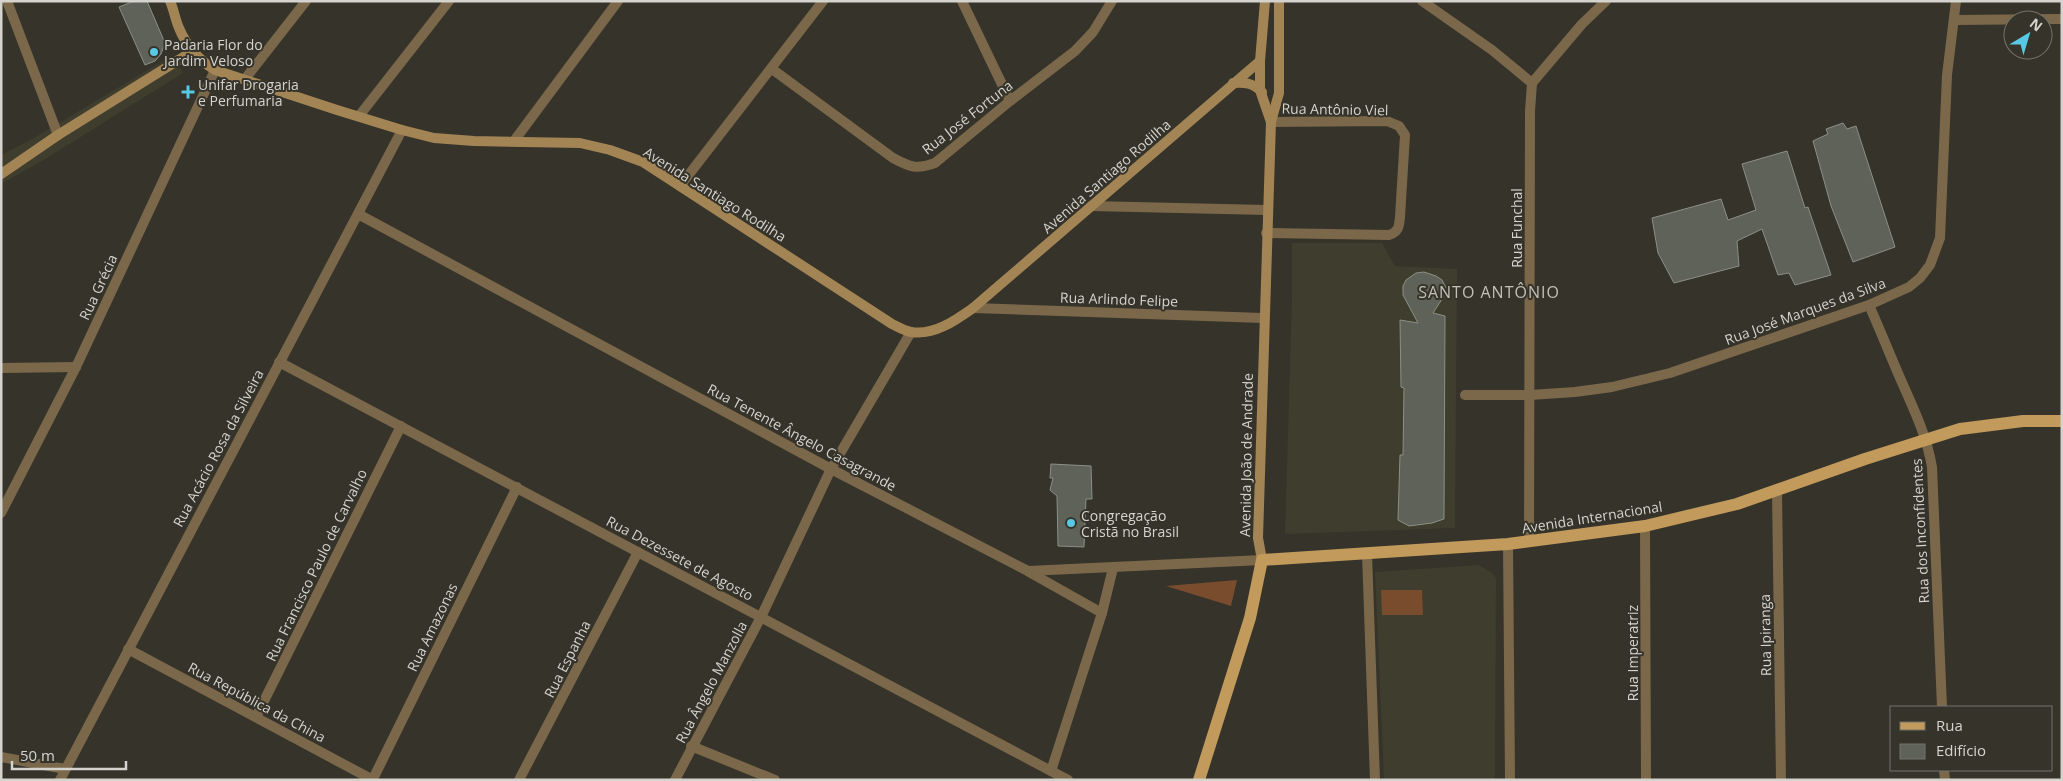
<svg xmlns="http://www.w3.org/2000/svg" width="2063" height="781" font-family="'Open Sans',sans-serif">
<rect width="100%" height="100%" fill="#35332a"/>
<!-- built -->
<g fill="#3f3d2d">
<polygon points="171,56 183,73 44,160 1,184 1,155 34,138"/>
<polygon points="1292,243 1382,243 1395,266 1457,269 1455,528 1285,534 1292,297"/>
<polygon points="1479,565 1491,572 1496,578 1495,780 1384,780 1375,572"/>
</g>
<!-- green -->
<g fill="#784c2d">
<polygon points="1237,580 1231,606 1166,586"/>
<polygon points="1381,590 1422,590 1423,615 1382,615"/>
</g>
<!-- building -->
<g fill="#5e6258" stroke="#8c9085">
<polygon points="134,1 147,1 165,43 161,54 155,61 145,65 119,7"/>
<polygon points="1843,123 1847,129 1856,126 1895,247 1853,262 1831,206 1813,141 1828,134 1826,129"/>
<polygon points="1787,151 1805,208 1808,207 1831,275 1795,285 1789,273 1778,275 1762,229 1737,241 1739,266 1674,283 1658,253 1652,218 1721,199 1728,220 1756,210 1742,164"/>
<polygon points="1424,272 1436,276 1442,280 1446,288 1444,296 1433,313 1445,316 1444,519 1432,523 1409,526 1398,520 1400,455 1403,455 1404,388 1401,387 1400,320 1418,323 1403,295 1403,286 1406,280 1416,273"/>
<polygon points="1051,464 1091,466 1092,499 1086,499 1084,547 1058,546 1057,496 1050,490 1053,478 1050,478"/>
</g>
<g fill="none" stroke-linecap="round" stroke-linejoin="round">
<!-- street -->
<g stroke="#7b684a" stroke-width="10">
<polyline points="7,1 58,135"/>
<polyline points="962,1 1010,101"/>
<polyline points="1422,1 1492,50 1532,83 1530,111 1529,542"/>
<polyline points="1955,20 2062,19"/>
<path d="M772,69L893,158C910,167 916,170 935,163L1010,101L1075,51L1093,32L1112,1"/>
<polyline points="245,79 306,1"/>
<polyline points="1532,83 1582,24 1606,1"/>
<polyline points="359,116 449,1"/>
<polyline points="514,141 618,1"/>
<polyline points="680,186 823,1"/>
<polyline points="1091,206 1267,210"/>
<polyline points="358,214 831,469 1028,571 1262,560"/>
<path d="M1266,233L1389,235C1399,232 1399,226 1400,217L1405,135L1399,126L1387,121L1271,122"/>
<path d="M1869,305C1881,332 1892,360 1904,387C1916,414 1927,438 1932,467L1942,707"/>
<polyline points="973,308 1263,318"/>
<polyline points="279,362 1068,780"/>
<polyline points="1,368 76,367"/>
<polyline points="1465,395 1530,395 1575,392 1612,387 1670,373 1869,305 1909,287 1920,278 1930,265 1940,238 1947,75 1956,1"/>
<polyline points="1777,491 1781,780"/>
<polyline points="1,513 76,367 215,70"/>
<polyline points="1645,526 1646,780"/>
<polyline points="1508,544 1510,780"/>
<polyline points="1367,554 1375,780"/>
<polyline points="1029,572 1102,613"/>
<polyline points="128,649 373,780"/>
<polyline points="256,717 401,426"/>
<polyline points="691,746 775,780"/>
<polyline points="1,757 65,769"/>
<polyline points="1944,770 1945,780"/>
<polyline points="1051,771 1102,613 1113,568"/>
<polyline points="373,779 517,487"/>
<polyline points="60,780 402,130"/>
<polyline points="519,780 638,552"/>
<polyline points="675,780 761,617 831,469 911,332"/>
</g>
<!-- secondary -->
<g stroke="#a38455" stroke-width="10">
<path d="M170,1C174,10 175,19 179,28C186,45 199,60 215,70L337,110L402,130L434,138L474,141L580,143L610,150L643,162L892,324C898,327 905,331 911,332C934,336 956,320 973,308L1260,61"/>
<polyline points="1265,1 1260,61 1260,90 1271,122"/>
<path d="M1233,83C1245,82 1253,83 1262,92"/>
<polyline points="1,174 58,135 193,51"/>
<polyline points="1262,560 1258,538 1271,122 1279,93 1279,1"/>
</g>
<!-- primary -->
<polyline stroke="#c19a5c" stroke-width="12" points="1199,780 1250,618 1262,560 1508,544 1645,526 1737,504 1865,459 1960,429 2023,421 2062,421"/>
</g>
<!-- markers -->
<g fill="#57c9e2" stroke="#35332a" stroke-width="2">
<circle cx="154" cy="52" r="5"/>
<path d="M185.5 84.5h5v5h5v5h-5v5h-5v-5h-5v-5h5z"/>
<circle cx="1071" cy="523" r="5"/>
</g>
<g text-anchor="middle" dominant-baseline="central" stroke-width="4" stroke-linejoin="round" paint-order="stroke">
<!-- poi labels -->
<g font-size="14" fill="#d4d3cd" stroke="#35332a" text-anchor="start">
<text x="164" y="44">Padaria Flor do<tspan x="164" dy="16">Jardim Veloso</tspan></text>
<text x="198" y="84">Unifar Drogaria<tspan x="198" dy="16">e Perfumaria</tspan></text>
<text x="1081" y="515">Congregação<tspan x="1081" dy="16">Cristã no Brasil</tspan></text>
</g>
<!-- street labels -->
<g font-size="14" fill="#d4d3cd" stroke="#35332a">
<text transform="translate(1335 109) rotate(1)">Rua Antônio Viel</text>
<text transform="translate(967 117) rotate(-38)">Rua José Fortuna</text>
<text transform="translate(1106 176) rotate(-41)">Avenida Santiago Rodilha</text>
<text transform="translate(715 194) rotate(32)">Avenida Santiago Rodilha</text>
<text transform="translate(1516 228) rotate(-90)">Rua Funchal</text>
<text transform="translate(98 287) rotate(-65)">Rua Grécia</text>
<text transform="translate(1119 299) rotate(2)">Rua Arlindo Felipe</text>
<text transform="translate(1805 311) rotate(-20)">Rua José Marques da Silva</text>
<text transform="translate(802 437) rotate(28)">Rua Tenente Ângelo Casagrande</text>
<text transform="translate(218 448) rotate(-62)">Rua Acácio Rosa da Silveira</text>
<text transform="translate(1246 455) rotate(-89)">Avenida João de Andrade</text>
<text transform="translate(1592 517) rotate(-9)">Avenida Internacional</text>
<text transform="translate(1920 531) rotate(-93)">Rua dos Inconfidentes</text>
<text transform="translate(680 558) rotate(28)">Rua Dezessete de Agosto</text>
<text transform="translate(316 565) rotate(-64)">Rua Francisco Paulo de Carvalho</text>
<text transform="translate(432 627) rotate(-64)">Rua Amazonas</text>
<text transform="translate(1765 635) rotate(-91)">Rua Ipiranga</text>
<text transform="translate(1632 653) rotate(-90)">Rua Imperatriz</text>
<text transform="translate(567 659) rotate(-63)">Rua Espanha</text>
<text transform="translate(711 682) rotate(-62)">Rua Ângelo Manzolla</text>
<text transform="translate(257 702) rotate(28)">Rua República da China</text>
</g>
<!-- quarter labels -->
<g font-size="16" letter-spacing="1" fill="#c2c1b4" stroke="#35332a">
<text x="1489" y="292">SANTO ANTÔNIO</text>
</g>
</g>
<!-- border -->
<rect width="2063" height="781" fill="none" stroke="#d4d3cd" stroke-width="5"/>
<!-- legend -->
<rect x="1890" y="706" width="162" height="65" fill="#35332a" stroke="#75736b"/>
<rect x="1900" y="722" width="25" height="8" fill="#c19a5c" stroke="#75736b"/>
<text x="1936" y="731" font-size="15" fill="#d4d3cd">Rua</text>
<rect x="1900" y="744" width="25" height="15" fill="#5e6258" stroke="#75736b"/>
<text x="1936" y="756" font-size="15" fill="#d4d3cd">Edifício</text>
<!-- north arrow -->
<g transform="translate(2028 35) rotate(38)"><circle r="24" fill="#35332a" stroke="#75736b"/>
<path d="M0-4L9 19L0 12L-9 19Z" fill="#57c9e2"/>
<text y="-8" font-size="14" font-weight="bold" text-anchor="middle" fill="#d4d3cd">N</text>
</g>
<!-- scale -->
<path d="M12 761v8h114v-8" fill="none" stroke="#d4d3cd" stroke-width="2.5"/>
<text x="20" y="761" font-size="15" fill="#d4d3cd" stroke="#35332a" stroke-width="4" paint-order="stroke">50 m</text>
</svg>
